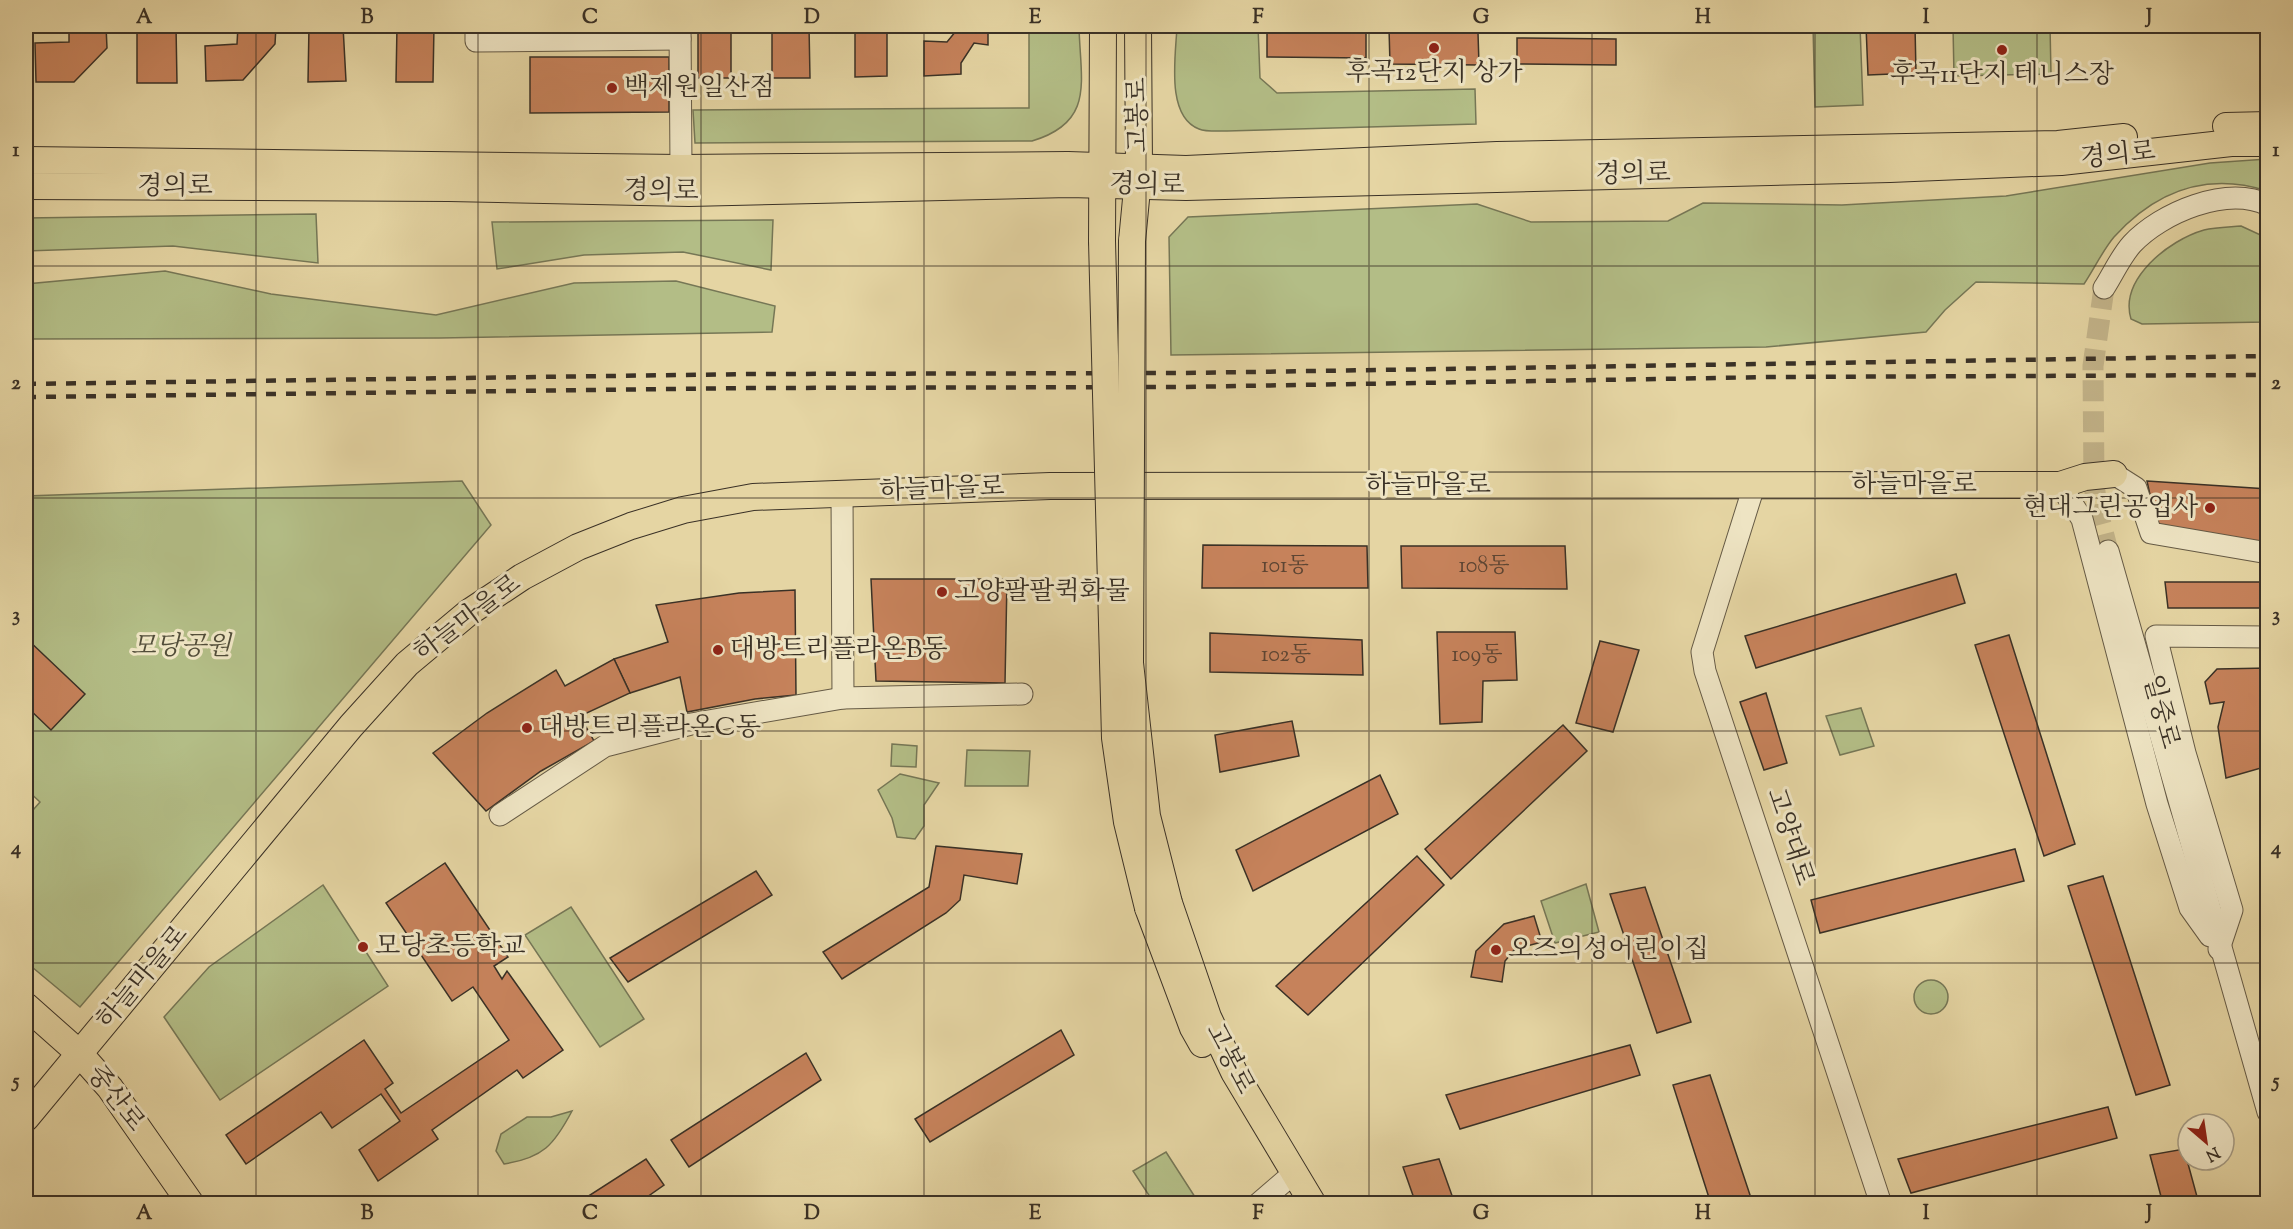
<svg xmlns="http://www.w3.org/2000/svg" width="2293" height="1229" font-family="'Sorts Mill Goudy','Noto Serif KR',serif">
<rect width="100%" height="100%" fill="#e5d5a3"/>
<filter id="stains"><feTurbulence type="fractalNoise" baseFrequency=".00333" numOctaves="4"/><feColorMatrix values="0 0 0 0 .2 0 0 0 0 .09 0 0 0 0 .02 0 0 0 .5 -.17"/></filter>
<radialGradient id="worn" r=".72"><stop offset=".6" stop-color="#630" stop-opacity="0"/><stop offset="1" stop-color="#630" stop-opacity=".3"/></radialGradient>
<!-- green -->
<g fill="#b3bd86" stroke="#767756" stroke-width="1.5">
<path d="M1029,26H1079C1080,80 1096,122 1032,141L695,143L693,110L1029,108Z"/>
<path d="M1177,26H1258L1260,78L1277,93L1475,89L1476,124L1227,131C1219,131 1206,132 1199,129C1165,116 1176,54 1177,26Z"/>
<polygon points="1813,26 1860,26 1863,105 1815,107"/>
<polygon points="1953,26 2050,26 2051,74 1954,76"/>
<path d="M2267,159V191C2207,172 2157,190 2114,237C2103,250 2094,269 2084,284L1976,282L1945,310L1926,332L1766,347L1171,355L1169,237L1188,217L1477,204L1531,222L1668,221L1703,203L1842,205L2006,196L2210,163Z"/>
<polygon points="316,214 318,263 173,246 26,251 26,218"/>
<polygon points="773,220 771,270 683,252 584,255 497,269 492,222"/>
<path d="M2241,226L2267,238V322L2142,324L2131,319C2119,279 2169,240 2204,230C2215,227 2229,227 2241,226Z"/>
<polygon points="165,271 271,294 436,315 574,283 676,281 775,306 772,332 440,338 26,339 26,284"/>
<polygon points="462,481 491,525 80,1007 26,962 26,818 40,802 26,789 26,496"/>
<polygon points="1861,708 1874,746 1840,755 1826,716"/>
<polygon points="892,744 917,746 916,767 891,766"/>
<polygon points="967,750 1030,751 1028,786 965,786"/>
<polygon points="900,774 939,783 924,805 924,826 915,839 897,837 892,818 878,790"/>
<polygon points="1586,884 1599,932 1555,943 1541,901"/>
<polygon points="323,885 388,986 220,1100 164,1017 209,967"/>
<polygon points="571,907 644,1019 600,1047 525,935"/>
<circle cx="1931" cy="997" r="17"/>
<path d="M572,1111C554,1145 543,1158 504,1164L496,1151L501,1134L527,1117H551Z"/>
<polygon points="1166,1152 1195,1197 1183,1203 1154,1203 1133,1171"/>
</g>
<!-- building -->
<g fill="#c6825b" stroke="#3a3126" stroke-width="1.5">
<polygon points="69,26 106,26 107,48 74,82 36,82 35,43 69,42"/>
<polygon points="137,26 176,26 177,83 137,83"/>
<polygon points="238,26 276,26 275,44 243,80 206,81 205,46 237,44"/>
<polygon points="309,26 343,26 346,81 308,82"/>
<polygon points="397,26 434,26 433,82 396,82"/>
<polygon points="484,26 519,26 519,37 496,38"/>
<rect x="527" y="26" width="30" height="3"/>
<rect x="599" y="26" width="29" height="7"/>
<rect x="637" y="26" width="28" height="6"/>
<rect x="698" y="26" width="33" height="52"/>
<polygon points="772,26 809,26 810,78 772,78"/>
<polygon points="855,26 887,26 887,76 855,77"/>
<polygon points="956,26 988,26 988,45 974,43 961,63 961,74 924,76 924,41 947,42 956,31"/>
<polygon points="1866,26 1915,26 1916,73 1868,75"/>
<polygon points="1389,28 1478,33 1479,65 1390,64"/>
<polygon points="1267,31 1366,32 1366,58 1267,57"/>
<polygon points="1517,38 1616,39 1616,65 1517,64"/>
<polygon points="530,57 669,57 669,112 530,113"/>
<polygon points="2147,481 2268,489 2268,547 2157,527"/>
<polygon points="1203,545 1367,546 1368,588 1202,588"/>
<polygon points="1401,546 1565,546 1567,589 1402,588"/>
<polygon points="1956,574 1965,603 1756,668 1745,636"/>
<polygon points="871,579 1007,579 1005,683 876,681"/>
<polygon points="2165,582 2268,582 2268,608 2168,608"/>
<polygon points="795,590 796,695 755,699 687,712 680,677 630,693 614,659 668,642 656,605 739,593"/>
<polygon points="1437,632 1515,632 1517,680 1483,681 1482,722 1440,724"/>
<polygon points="1210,633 1362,640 1363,675 1210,672"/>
<polygon points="2009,635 2075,844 2044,856 1975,645"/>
<polygon points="26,638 85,694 51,730 26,706"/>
<polygon points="1600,641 1639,650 1613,732 1576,723"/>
<polygon points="614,659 630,693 580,716 594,741 541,771 486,811 433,753 487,713 556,670 565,686"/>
<polygon points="2268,668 2268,766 2226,778 2218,727 2224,702 2210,704 2205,682 2217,669"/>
<polygon points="1766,693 1787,763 1764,770 1740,702"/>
<polygon points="1292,721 1299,756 1220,772 1215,735"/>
<polygon points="1563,725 1587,751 1451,879 1425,849"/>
<polygon points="1380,775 1398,814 1253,891 1236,850"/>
<polygon points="936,846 1022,854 1017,884 964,875 960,900 946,913 842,979 823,952 929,887"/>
<polygon points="2015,849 2024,881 1820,933 1811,900"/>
<polygon points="1417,856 1444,885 1308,1015 1276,986"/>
<polygon points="445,863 508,957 494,966 502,979 507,971 563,1050 523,1078 517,1070 432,1130 438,1139 378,1181 359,1150 400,1121 381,1094 332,1128 321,1112 246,1164 226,1135 364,1040 393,1083 385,1089 401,1113 509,1040 473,987 452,1001 386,903"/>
<polygon points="756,871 772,895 628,982 610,958"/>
<polygon points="2103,876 2170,1085 2136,1095 2068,886"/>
<polygon points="1645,887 1691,1022 1657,1033 1610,894"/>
<polygon points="2268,905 2268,926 2262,907"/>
<polygon points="1534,916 1542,942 1515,949 1505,961 1502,982 1471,977 1476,951 1504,924"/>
<polygon points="1061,1030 1074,1055 930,1142 915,1119"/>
<polygon points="1630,1045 1640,1075 1460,1129 1446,1095"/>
<polygon points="806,1053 821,1080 689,1167 671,1140"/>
<polygon points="1710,1075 1753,1204 1711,1204 1673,1085"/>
<polygon points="2108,1107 2117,1138 1911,1193 1898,1159"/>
<polygon points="2184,1149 2199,1204 2163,1204 2150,1155"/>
<polygon points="646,1159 664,1185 637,1204 576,1204"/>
<polygon points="1439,1159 1455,1204 1416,1204 1403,1167"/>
</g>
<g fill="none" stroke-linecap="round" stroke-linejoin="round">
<!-- minor-tunnel -->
<polyline stroke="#c3b48a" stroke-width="21" stroke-dasharray="21 10" stroke-linecap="butt" points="2104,288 2093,366 2094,483 2097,509 2108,551"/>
<!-- minor casing -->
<g stroke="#655a45" stroke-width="23">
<g id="minor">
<polyline points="476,26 476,41 680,39"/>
<polyline points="680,26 681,168"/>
<path d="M2104,288C2113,274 2121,256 2132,244C2161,213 2226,185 2268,205"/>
<polyline points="2114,474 2136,488 2151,533 2268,553"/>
<polyline points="2060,485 2082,519 2157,804 2190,908 2210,936"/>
<polyline points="1754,486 1702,652 1705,671 1881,1204"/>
<polyline points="842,493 843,698"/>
<polyline points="2108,551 2268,1112"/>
<polyline points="500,815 605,746 691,724 843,698 1022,694"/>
<polyline points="2219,949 2232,910 2185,753 2156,636 2268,637"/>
<polyline points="1258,1204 1294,1173"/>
</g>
</g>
<!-- major casing -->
<g stroke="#3a3126" stroke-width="28">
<g id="major">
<polyline points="2226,126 2268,125"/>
<polyline points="26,160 681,168 1068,165 1186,169 1497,155 2058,144 2124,137"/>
<polyline points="26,186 449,188 689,193 1069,184 1186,187 1890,169 2061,162 2231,143 2268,143"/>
<polyline points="1102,241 1103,26"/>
<polyline points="1132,241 1139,168 1138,26"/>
<polyline points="1169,903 1208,1017 1234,1072 1313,1204"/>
<polyline points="1148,908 1193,1028 1202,1044"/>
<polyline points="26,1006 79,1053 110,1088 191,1204"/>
<polyline points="26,1118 351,726 407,664 468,613 522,577 578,547 631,526 683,510 753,497 1050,486 2060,485 2085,477 2114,474"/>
</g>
</g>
<!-- minor -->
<use href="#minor" stroke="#eee4c3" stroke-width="21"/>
<!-- major -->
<use href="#major" stroke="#e5d5a3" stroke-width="26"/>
<!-- rail -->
<g stroke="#3a3126" stroke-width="4.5" stroke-dasharray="10 10" stroke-linecap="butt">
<polyline points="26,384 754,374 1185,373 2268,356"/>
<polyline points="26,397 754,388 1179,387 1773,377 2268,375"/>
</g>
<!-- major-bridge casing -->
<g stroke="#3a3126" stroke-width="28" stroke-linecap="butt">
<g id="major-bridge">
<polyline points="1102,241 1115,738 1127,822 1148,908"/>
<polyline points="1132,241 1130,663 1147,816 1169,903"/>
</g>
</g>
<!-- major-bridge -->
<use href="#major-bridge" stroke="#e5d5a3" stroke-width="26"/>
</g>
<!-- grid -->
<path fill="none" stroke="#3a3126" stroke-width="1.5" stroke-opacity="0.55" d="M256,26V1204M478,26V1204M701,26V1204M924,26V1204M1146,26V1204M1369,26V1204M1592,26V1204M1815,26V1204M2037,26V1204M26,266H2268M26,498H2268M26,731H2268M26,963H2268"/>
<!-- markers -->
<g fill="#8f2418" stroke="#eee4c3" stroke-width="2">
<circle cx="1434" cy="48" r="6"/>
<circle cx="2002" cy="50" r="6"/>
<circle cx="612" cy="88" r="6"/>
<circle cx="2210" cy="508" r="6"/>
<circle cx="942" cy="592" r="6"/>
<circle cx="718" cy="650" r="6"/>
<circle cx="527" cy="728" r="6"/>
<circle cx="363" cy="947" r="6"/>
<circle cx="1496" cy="950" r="6"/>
</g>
<g text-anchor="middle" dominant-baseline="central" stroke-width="6" stroke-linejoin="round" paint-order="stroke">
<!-- number labels -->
<g font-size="22" fill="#5d4533">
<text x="1285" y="567">101동</text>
<text x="1484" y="567">108동</text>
<text x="1286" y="656">102동</text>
<text x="1477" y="656">109동</text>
</g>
<!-- poi labels -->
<g font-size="26" fill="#3a3126" stroke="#eee4c3" text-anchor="start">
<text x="1434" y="73" text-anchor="middle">후곡12단지 상가</text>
<text x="2002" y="75" text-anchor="middle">후곡11단지 테니스장</text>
<text x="624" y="88">백제원일산점</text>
<text x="2198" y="508" text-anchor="end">현대그린공업사</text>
<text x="954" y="592">고양팔팔퀵화물</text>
<text x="730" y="650">대방트리플라온B동</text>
<text x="539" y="728">대방트리플라온C동</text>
<text x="375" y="947">모당초등학교</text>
<text x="1508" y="950">오즈의성어린이집</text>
</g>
<!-- street labels -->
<g font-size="26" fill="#3a3126" stroke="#eee4c3">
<text transform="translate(1139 115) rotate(-91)">고봉로</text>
<text transform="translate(2118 156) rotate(-6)">경의로</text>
<text transform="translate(1633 175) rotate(-1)">경의로</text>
<text transform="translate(1147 186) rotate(1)">경의로</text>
<text x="175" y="187">경의로</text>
<text transform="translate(661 192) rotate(1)">경의로</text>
<text x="1914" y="485">하늘마을로</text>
<text x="1428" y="486">하늘마을로</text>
<text transform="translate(942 490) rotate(-2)">하늘마을로</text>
<text transform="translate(468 619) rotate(-37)">하늘마을로</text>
<text transform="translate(2160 712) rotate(75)">일중로</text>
<text transform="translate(1789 837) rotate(72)">고양대로</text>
<text transform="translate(143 978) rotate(-50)">하늘마을로</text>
<text transform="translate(1229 1059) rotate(63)">고봉로</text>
<text transform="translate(115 1099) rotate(52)">중산로</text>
</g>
<!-- park labels -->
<g font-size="26" font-style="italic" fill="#524d39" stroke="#eee4c3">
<text x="181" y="647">모당공원</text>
</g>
</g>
<!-- margin -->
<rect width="2293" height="1229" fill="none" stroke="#e5d5a3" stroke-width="66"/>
<!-- north arrow -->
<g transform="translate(2206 1142) rotate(151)"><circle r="28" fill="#eee4c3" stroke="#a69c84" stroke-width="1.5"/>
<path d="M0-4.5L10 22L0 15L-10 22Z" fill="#8f2418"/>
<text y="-9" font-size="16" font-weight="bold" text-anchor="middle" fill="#3a3126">N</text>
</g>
<rect x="33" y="33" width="2227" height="1163" fill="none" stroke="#3a3126" stroke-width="2"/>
<g font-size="20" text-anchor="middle" font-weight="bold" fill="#3a3126">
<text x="144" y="23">A</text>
<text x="367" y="23">B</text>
<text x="590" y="23">C</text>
<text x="812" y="23">D</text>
<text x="1035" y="23">E</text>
<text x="1258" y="23">F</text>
<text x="1481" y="23">G</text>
<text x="1703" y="23">H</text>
<text x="1926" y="23">I</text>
<text x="2149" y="23">J</text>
<text x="16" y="156">1</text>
<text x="2276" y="156">1</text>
<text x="16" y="389">2</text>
<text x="2276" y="389">2</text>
<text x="16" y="621">3</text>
<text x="2276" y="621">3</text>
<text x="16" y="854">4</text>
<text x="2276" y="854">4</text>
<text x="16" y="1087">5</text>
<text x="2276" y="1087">5</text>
<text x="144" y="1219">A</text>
<text x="367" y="1219">B</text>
<text x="590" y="1219">C</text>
<text x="812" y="1219">D</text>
<text x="1035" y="1219">E</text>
<text x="1258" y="1219">F</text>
<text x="1481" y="1219">G</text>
<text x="1703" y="1219">H</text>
<text x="1926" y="1219">I</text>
<text x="2149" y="1219">J</text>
</g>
<rect width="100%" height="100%" filter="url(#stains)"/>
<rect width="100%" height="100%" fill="url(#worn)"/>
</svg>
